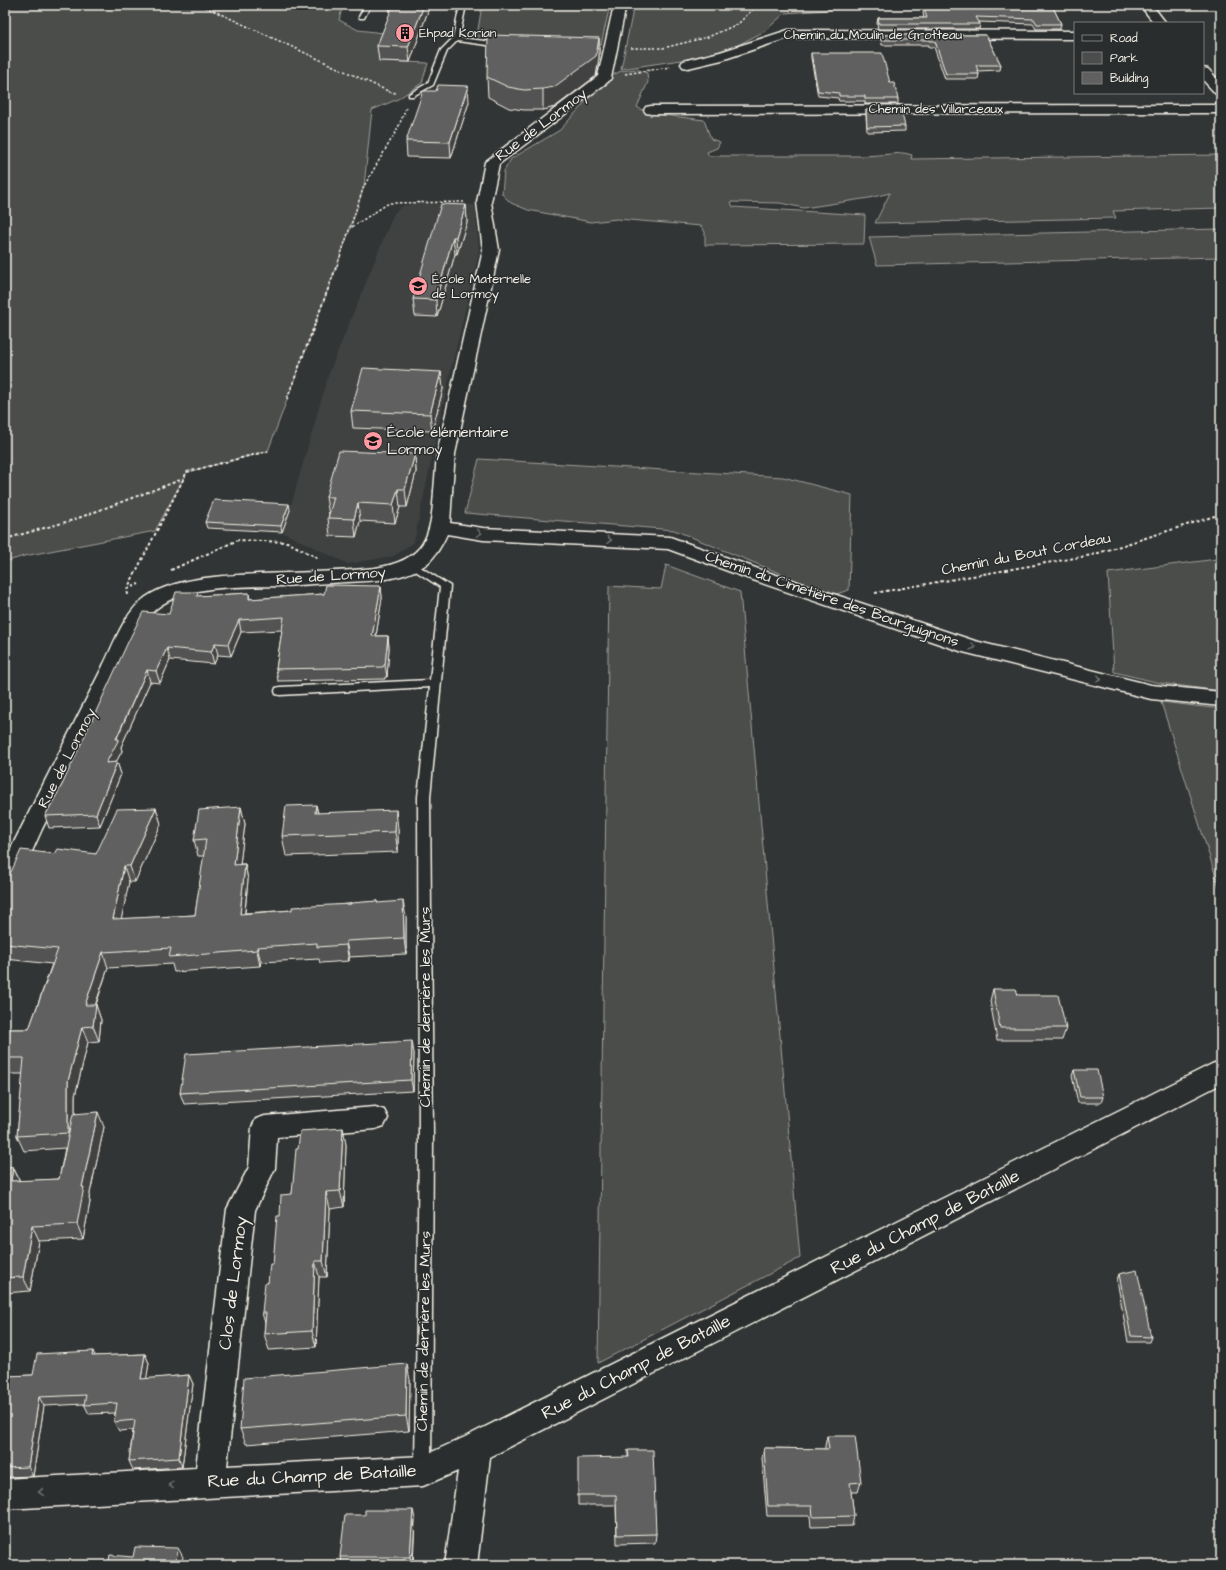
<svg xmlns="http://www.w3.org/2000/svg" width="1226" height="1570" font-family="'Architects Daughter',sans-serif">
<rect width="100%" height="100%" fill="#323535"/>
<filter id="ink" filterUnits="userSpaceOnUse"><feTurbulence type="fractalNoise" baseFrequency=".025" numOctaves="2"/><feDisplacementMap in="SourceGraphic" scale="8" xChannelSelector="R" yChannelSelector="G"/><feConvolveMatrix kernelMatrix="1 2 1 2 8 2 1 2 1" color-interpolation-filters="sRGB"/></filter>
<g filter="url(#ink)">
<!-- built -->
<polygon fill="#404242" points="420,203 475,205 479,252 449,378 414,542 394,556 348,564 282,532 264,531 273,505 291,505 329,373 394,213 403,206"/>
<!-- green -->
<g fill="#4b4d4c" stroke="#a09f9a">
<polygon points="5,5 343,5 339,20 358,30 392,34 382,61 428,63 422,83 398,99 372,110 364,186 351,227 268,451 187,472 155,531 24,556 5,562"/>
<polygon points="482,5 610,5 601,45 540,44 477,36"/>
<polygon points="634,5 897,5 785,13 765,31 732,48 694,58 621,69"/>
<polygon points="636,69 647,73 648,82 637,107 647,113 704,120 711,139 720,142 717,148 707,152 709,156 865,156 904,153 912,155 911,159 1221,155 1221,208 1113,211 1116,218 875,223 890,193 869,198 804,208 780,203 731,202 733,207 865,215 864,244 705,245 705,232 701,226 617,219 591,222 528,210 511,203 502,194 504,171 511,159 560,130 607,78 621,71"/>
<polygon points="1221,229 1221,257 877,265 869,237"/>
<polygon points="479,459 783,477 852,495 849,590 833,595 674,530 465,513"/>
<polygon points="1217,559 1221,590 1221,691 1160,683 1114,672 1108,573"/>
<polygon points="666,565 740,592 800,1258 598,1363 609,586 661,589"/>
<polygon points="1161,702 1221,709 1221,893"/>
</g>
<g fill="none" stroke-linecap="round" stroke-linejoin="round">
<!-- lane casing -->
<g stroke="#f4f1e8" stroke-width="3">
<g id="lane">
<polygon points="365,5 371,5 364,18 360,18 359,17"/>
<polygon points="460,5 466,5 459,38 502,43 505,45 502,47 457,41 447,51 433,85 413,96 409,96 409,94 428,83 441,50 453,38"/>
<polygon points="411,561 450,586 430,797 433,1137 431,1470 428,1475 423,1478 418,1475 415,1470 419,1137 418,797 430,687 280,695 276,694 275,691 276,688 280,687 430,680 440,587 408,566 406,564"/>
</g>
</g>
<!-- street casing -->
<g stroke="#f4f1e8" stroke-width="3">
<g id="street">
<polygon points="1140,5 1152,5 1166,23 1154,23"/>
<polygon points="788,30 1075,31 1075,39 788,38 722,60 688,68 683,67 681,64 683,61 720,52"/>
<polygon points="1203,68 1208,69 1221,83 1221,95 1216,94 1203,80"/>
<polygon points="1221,105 1221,113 651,114 646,113 644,110 646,107 651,106"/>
<path d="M443,485L449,487L452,491L450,523L483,528L670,537L761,570L975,641L1151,685L1221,692V706L1151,699L963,652L747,578L668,549L483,540L447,534C443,543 436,555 429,562C407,580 374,581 347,582C325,583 303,585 281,586C243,587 188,584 157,608C138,623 133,651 120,671L113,673L106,671L103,666C114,644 122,618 141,601C173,573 247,575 287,573C317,572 346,571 375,568C426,560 431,537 434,491L437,487Z"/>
<polygon points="1221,1061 1221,1084 490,1457 477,1565 445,1565 458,1471 423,1486 5,1509 5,1479 196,1468 227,1209 249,1167 252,1127 256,1119 265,1116 375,1107 384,1110 388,1118 384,1126 375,1129 277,1137 275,1168 255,1210 227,1466 423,1456 465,1437 1212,1064"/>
</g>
</g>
<!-- secondary casing -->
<g stroke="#f4f1e8" stroke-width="3">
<g id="secondary">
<polygon points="614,5 626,5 611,78 609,81 499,164 491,202 499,250 455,454 452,491 449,495 443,497 437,495 434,491 437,454 483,250 477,202 485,162 598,76"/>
<polygon points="113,659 120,661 123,666 42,829 17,885 13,891 5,894 5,860 103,666 106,661"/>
</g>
</g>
<!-- path-far1 -->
<g stroke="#f4f1e8" stroke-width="1.5" stroke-dasharray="2.5 2" stroke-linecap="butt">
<polyline points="201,5 390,92 396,93"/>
<polyline points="631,48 663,48 708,37 738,24 756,6 772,5"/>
<polyline points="625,74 670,67"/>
<polyline points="352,227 389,203 464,202"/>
<polyline points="337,266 364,186 398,128 406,108"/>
</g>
<!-- path -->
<g stroke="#f4f1e8" stroke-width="2" stroke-dasharray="3 2.5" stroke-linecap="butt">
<polyline points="287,399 337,265"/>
<polyline points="5,539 73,520 183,479"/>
<polyline points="171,570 238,540 287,542 318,558"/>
<polyline points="127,589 139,584"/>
<polyline points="875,593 1092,555 1221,514"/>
<polyline points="128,595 127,589 187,472 268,451"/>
</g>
<!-- lane -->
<use href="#lane" fill="#2a2d2e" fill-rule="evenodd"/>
<!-- street -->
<use href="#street" fill="#2a2d2e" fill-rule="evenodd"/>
<!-- secondary -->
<use href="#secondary" fill="#2a2d2e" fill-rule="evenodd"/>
</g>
<!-- wall -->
<g fill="#525352" stroke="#f4f1e8">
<polygon points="389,5 430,5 410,62 379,61 377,46 390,14"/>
<polygon points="963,5 1052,5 1061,24 1060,29 1036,29 1033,24 979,22 980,24 979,29 878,29 877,23 878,18 924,18 923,13 924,8 964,8"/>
<polygon points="881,35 986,35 1001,65 1000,70 978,71 979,74 978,79 945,79 934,47 929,47 929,45 882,45 881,40"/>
<polygon points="599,38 599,58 596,76 555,107 543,110 524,110 509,108 488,97 487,77"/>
<polygon points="811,53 890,83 898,99 898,104 865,104 865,101 839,101 838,98 818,96 811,58"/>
<polygon points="436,91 469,102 451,158 407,157 406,141"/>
<polygon points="866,110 905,126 905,131 867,132 866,115"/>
<polygon points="466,205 467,222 457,254 455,254 437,317 415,316 413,299"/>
<polygon points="441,372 443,389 432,431 353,428 351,411"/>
<polygon points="415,454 416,472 407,507 400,507 395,523 360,521 356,537 330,536 328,518 329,515 326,497"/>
<polygon points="290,510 282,532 207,528 205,522"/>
<polygon points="381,586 382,598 376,636 388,636 389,648 387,677 385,677 385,679 278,681 276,669 282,630 241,632 231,656 218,655 214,664 170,660 160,683 150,682 121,747 122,751 116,762 117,762 121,774 100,826 49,828 45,816 62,785 169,614 199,596 249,593 250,599 324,594"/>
<polygon points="316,805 318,813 398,829 398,852 286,856 282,836"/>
<polygon points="241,807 245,824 240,864 245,864 248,880 245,913 292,910 377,901 377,903 406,917 406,954 349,957 349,961 320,963 319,959 261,962 260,966 174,972 172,964 108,968 96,1005 101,1020 99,1041 88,1042 75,1096 75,1114 104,1127 89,1198 90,1202 83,1239 39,1241 30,1291 5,1293 5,1167 13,1167 20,1181 59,1179 65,1148 24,1151 17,1136 23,1074 5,1074 5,1029 29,1029 52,964 5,959 5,877 55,854 96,854 156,808 161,824 135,882 129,882 121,919 195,915 204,856 198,856 194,840"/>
<polygon points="993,989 1018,995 1066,1028 1062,1040 997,1040 990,1001"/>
<polygon points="414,1053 413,1091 184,1104 180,1093"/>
<polygon points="1074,1070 1103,1097 1101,1103 1078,1103 1072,1076"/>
<polygon points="343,1128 346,1145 344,1207 330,1209 327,1277 319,1277 316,1347 269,1350 264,1334 265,1323 262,1313 268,1283 273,1264 280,1216 292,1194 298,1149"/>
<polygon points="1119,1274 1151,1337 1149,1342 1128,1342 1117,1280"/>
<polygon points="145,1354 149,1363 146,1379 189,1375 193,1384 182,1467 133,1470 129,1461 133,1430 119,1431 114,1422 115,1413 89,1414 84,1404 44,1406 33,1476 5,1477 5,1376 33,1375 95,1356"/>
<polygon points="410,1380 409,1431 246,1444 240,1429"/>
<polygon points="827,1436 861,1482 858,1492 851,1492 854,1516 852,1526 811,1527 810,1516 767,1516 762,1458 764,1448 825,1449 825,1446"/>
<polygon points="628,1450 656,1534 655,1543 617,1544 616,1505 578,1505 578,1495 628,1457"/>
<polygon points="415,1519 413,1565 343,1565 340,1557"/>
</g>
<!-- shaded-wall -->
<g fill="#424342" stroke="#f4f1e8">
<polygon points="424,5 430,5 410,62 408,47"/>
<polygon points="599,38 599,58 596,76 555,107 543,110 543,89"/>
<polygon points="468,86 469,102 451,158 450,142"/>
<polygon points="466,205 467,222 457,254 456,237"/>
<polygon points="453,237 455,254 437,317 436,300"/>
<polygon points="441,372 443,389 432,431 430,414"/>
<polygon points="415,454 416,472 407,507 405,489"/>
<polygon points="398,489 400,507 395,523 393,505"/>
<polygon points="358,503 360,521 356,537 354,519"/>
<polygon points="289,504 290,510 282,532 281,526"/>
<polygon points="381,586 382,598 374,648 372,636"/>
<polygon points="239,620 241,632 231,656 228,644"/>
<polygon points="388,636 389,648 387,677 385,665"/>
<polygon points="215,643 218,655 214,664 211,652"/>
<polygon points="167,648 170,660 160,683 156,671"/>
<polygon points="147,670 150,682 121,747 122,751 109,775 106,763"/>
<polygon points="117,762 121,774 100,826 96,814"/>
<polygon points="316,805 320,825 315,813"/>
<polygon points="241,807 245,824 238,881 234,865"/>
<polygon points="156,808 161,824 135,882 130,866"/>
<polygon points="396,810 398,829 398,852 395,832"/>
<polygon points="245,864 248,880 243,930 240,914"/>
<polygon points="124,866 129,882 118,935 113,919"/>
<polygon points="403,901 406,917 406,954 404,938"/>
<polygon points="346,941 349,957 349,961 346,945"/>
<polygon points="257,947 261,962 260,966 257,950"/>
<polygon points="103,952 108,968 90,1020 85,1005"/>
<polygon points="96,1005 101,1020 99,1041 93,1026"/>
<polygon points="82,1027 88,1042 75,1096 75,1148 68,1133 68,1081"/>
<polygon points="412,1041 414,1053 413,1091 411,1080"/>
<polygon points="98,1112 104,1127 89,1198 90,1202 83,1239 77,1224 82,1187"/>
<polygon points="343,1128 346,1145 344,1207 340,1191"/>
<polygon points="13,1167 20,1182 11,1181"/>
<polygon points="326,1192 330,1209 327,1277 323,1261"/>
<polygon points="32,1226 39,1241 30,1291 23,1277"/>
<polygon points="315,1261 319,1277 316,1347 312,1331"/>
<polygon points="93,1351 97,1360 92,1356"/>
<polygon points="145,1354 149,1363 145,1389 141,1379"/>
<polygon points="407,1364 410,1380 409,1431 406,1416"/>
<polygon points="189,1375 193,1384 182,1467 179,1458"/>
<polygon points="39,1397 44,1406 33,1476 28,1467"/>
<polygon points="413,1510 415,1519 412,1565 410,1557"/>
<polygon points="178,1548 183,1557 181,1565 175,1565"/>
</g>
<!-- building -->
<g fill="#5f605f" stroke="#f4f1e8">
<polygon points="393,5 424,5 408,47 377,46"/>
<polygon points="966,5 1052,5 1061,24 1037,24 1034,19 976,17 980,24 879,24 878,18 927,18 924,8 968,8"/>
<polygon points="488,35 599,38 596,56 554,87 543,89 524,90 508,87 487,77"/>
<polygon points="881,35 986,35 1001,65 976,65 979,74 946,74 935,41 930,41 930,40 883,40"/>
<polygon points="811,53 882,53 890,83 894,83 898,99 865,99 865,96 839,96 839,93 818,91"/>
<polygon points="438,85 468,86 450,142 406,141 423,91 436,91"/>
<polygon points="866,110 901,110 905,126 867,127"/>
<polygon points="441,204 466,205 456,237 453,237 436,300 413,299"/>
<polygon points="363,368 441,372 430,414 351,411"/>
<polygon points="339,451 415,454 405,489 398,489 393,505 358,503 354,519 328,518 334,497 326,497"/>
<polygon points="214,500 289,504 281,526 205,522"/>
<polygon points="326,585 381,586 372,636 388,636 385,665 384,665 383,667 276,669 284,617 239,620 228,644 215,643 211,652 167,648 156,671 147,670 116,739 119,739 106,763 117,762 96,814 45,816 62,785 129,640 143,612 169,614 176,592 198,592 197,596 249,593 249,599 324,594"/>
<polygon points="316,805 315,813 396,810 395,832 282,836 286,806"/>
<polygon points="241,807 234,865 245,864 240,914 292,910 292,907 351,904 351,903 377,901 377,903 403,901 404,938 346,941 346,945 317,947 317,943 257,947 257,950 169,957 171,948 103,952 85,1005 96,1005 93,1026 82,1027 68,1081 68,1133 17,1136 24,1058 5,1058 5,1029 29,1029 58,949 5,944 5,877 8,876 12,870 21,850 55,854 58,849 96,854 117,809 156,808 130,866 124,866 113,919 195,915 206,839 194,840 199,810"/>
<polygon points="993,989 1016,989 1018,995 1058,995 1066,1028 1000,1028"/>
<polygon points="412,1041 411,1080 180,1093 186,1054"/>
<polygon points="1074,1070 1097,1070 1103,1097 1080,1097"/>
<polygon points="98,1112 82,1187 84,1187 77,1224 32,1226 23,1277 5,1278 5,1167 13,1167 11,1181 59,1179 73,1114"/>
<polygon points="343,1128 340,1191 326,1192 323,1261 315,1261 312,1331 264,1334 266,1313 262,1313 265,1283 268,1283 270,1264 273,1264 277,1216 280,1216 281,1195 292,1194 296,1149 298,1149 300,1131"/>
<polygon points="1137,1270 1151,1337 1131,1336 1119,1274"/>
<polygon points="93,1351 92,1356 145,1354 141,1379 189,1375 179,1458 129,1461 135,1420 114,1422 117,1403 84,1405 86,1395 39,1397 28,1467 5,1468 5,1376 33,1375 37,1354"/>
<polygon points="407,1364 406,1416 240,1429 244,1378"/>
<polygon points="827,1436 855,1436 861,1482 850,1483 854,1516 813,1517 812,1506 768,1506 764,1448 829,1449"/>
<polygon points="628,1450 653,1450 656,1534 617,1535 616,1495 578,1495 578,1458 629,1457"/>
<polygon points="365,1510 413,1510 410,1557 340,1557 345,1515 365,1515"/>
<polygon points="135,1547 178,1548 175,1565 108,1565 110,1555 133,1557"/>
<polygon points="502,1563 543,1564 543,1565 502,1565"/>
</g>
<!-- one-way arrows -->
<defs><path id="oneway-chevron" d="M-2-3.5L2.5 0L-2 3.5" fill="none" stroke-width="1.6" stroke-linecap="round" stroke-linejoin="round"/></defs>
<g stroke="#71726f">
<use href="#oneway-chevron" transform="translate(479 533) rotate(8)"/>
<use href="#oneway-chevron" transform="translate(609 540) rotate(3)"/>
<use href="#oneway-chevron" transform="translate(973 647) rotate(15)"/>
<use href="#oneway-chevron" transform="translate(1099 679) rotate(14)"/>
<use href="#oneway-chevron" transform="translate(171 1485) rotate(177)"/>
<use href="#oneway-chevron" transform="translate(41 1492) rotate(177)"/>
</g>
</g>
<!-- icons -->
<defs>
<g id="building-disc" transform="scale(1)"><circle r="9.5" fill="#ff9aa2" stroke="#2a2d2e"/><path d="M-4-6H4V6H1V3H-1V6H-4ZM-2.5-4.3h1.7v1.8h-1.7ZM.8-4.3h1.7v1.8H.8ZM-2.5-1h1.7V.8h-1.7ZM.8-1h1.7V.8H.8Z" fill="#111"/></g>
<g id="school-disc" transform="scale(1)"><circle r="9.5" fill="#ff9aa2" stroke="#2a2d2e"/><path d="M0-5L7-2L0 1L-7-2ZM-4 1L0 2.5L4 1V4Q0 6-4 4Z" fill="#111"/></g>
</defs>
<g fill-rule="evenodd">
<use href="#building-disc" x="405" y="33"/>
<use href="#school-disc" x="418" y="286"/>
<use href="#school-disc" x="373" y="441"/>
</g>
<g text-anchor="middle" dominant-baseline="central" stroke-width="3" stroke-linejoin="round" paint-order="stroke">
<!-- far-poi labels -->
<g font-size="13" fill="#f4f1e8" stroke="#2a2d2e" text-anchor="start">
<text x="419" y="33">Ehpad Korian</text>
<text x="432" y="279">École Maternelle<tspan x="432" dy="15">de Lormoy</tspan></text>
</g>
<!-- far-street labels -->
<g font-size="13" fill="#f4f1e8" stroke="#2a2d2e">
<text x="873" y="35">Chemin du Moulin de Grotteau</text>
<text x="936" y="109">Chemin des Villarceaux</text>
</g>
<!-- street labels -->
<g font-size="15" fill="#f4f1e8" stroke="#2a2d2e">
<text transform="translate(541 125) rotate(-37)">Rue de Lormoy</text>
<text transform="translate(1026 554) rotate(-11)">Chemin du Bout Cordeau</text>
<text transform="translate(331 576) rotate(-4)">Rue de Lormoy</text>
<text transform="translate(832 599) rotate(19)">Chemin du Cimetière des Bourguignons</text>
<text transform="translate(67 758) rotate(-63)">Rue de Lormoy</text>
<text transform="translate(425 1007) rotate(-90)">Chemin de derrière les Murs</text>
<text transform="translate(424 1331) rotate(-89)">Chemin de derrière les Murs</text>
</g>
<!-- poi labels -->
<g font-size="15" fill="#f4f1e8" stroke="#2a2d2e" text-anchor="start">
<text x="387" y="432">École élémentaire<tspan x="387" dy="17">Lormoy</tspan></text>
</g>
<!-- near-street labels -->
<g font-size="18" fill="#f4f1e8" stroke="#2a2d2e">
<text transform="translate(925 1222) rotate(-27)">Rue du Champ de Bataille</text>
<text transform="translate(233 1283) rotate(-83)">Clos de Lormoy</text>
<text transform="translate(636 1367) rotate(-27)">Rue du Champ de Bataille</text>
<text transform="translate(312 1476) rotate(-3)">Rue du Champ de Bataille</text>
</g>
</g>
<!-- margin -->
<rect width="1226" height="1570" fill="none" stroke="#2a2d2e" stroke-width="20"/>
<rect x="10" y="10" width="1206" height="1550" fill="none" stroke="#f4f1e8" stroke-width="1.5" filter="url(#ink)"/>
<!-- legend -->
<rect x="1074" y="22" width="130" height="72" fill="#2a2d2e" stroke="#7b7b78"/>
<rect x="1082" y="35" width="20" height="6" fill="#2a2d2e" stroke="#7b7b78"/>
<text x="1110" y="42" font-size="12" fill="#f4f1e8">Road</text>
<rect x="1082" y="52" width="20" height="12" fill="#4b4d4c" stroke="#7b7b78"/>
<text x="1110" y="62" font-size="12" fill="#f4f1e8">Park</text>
<rect x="1082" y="72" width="20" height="12" fill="#5f605f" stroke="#7b7b78"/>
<text x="1110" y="82" font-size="12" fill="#f4f1e8">Building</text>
</svg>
